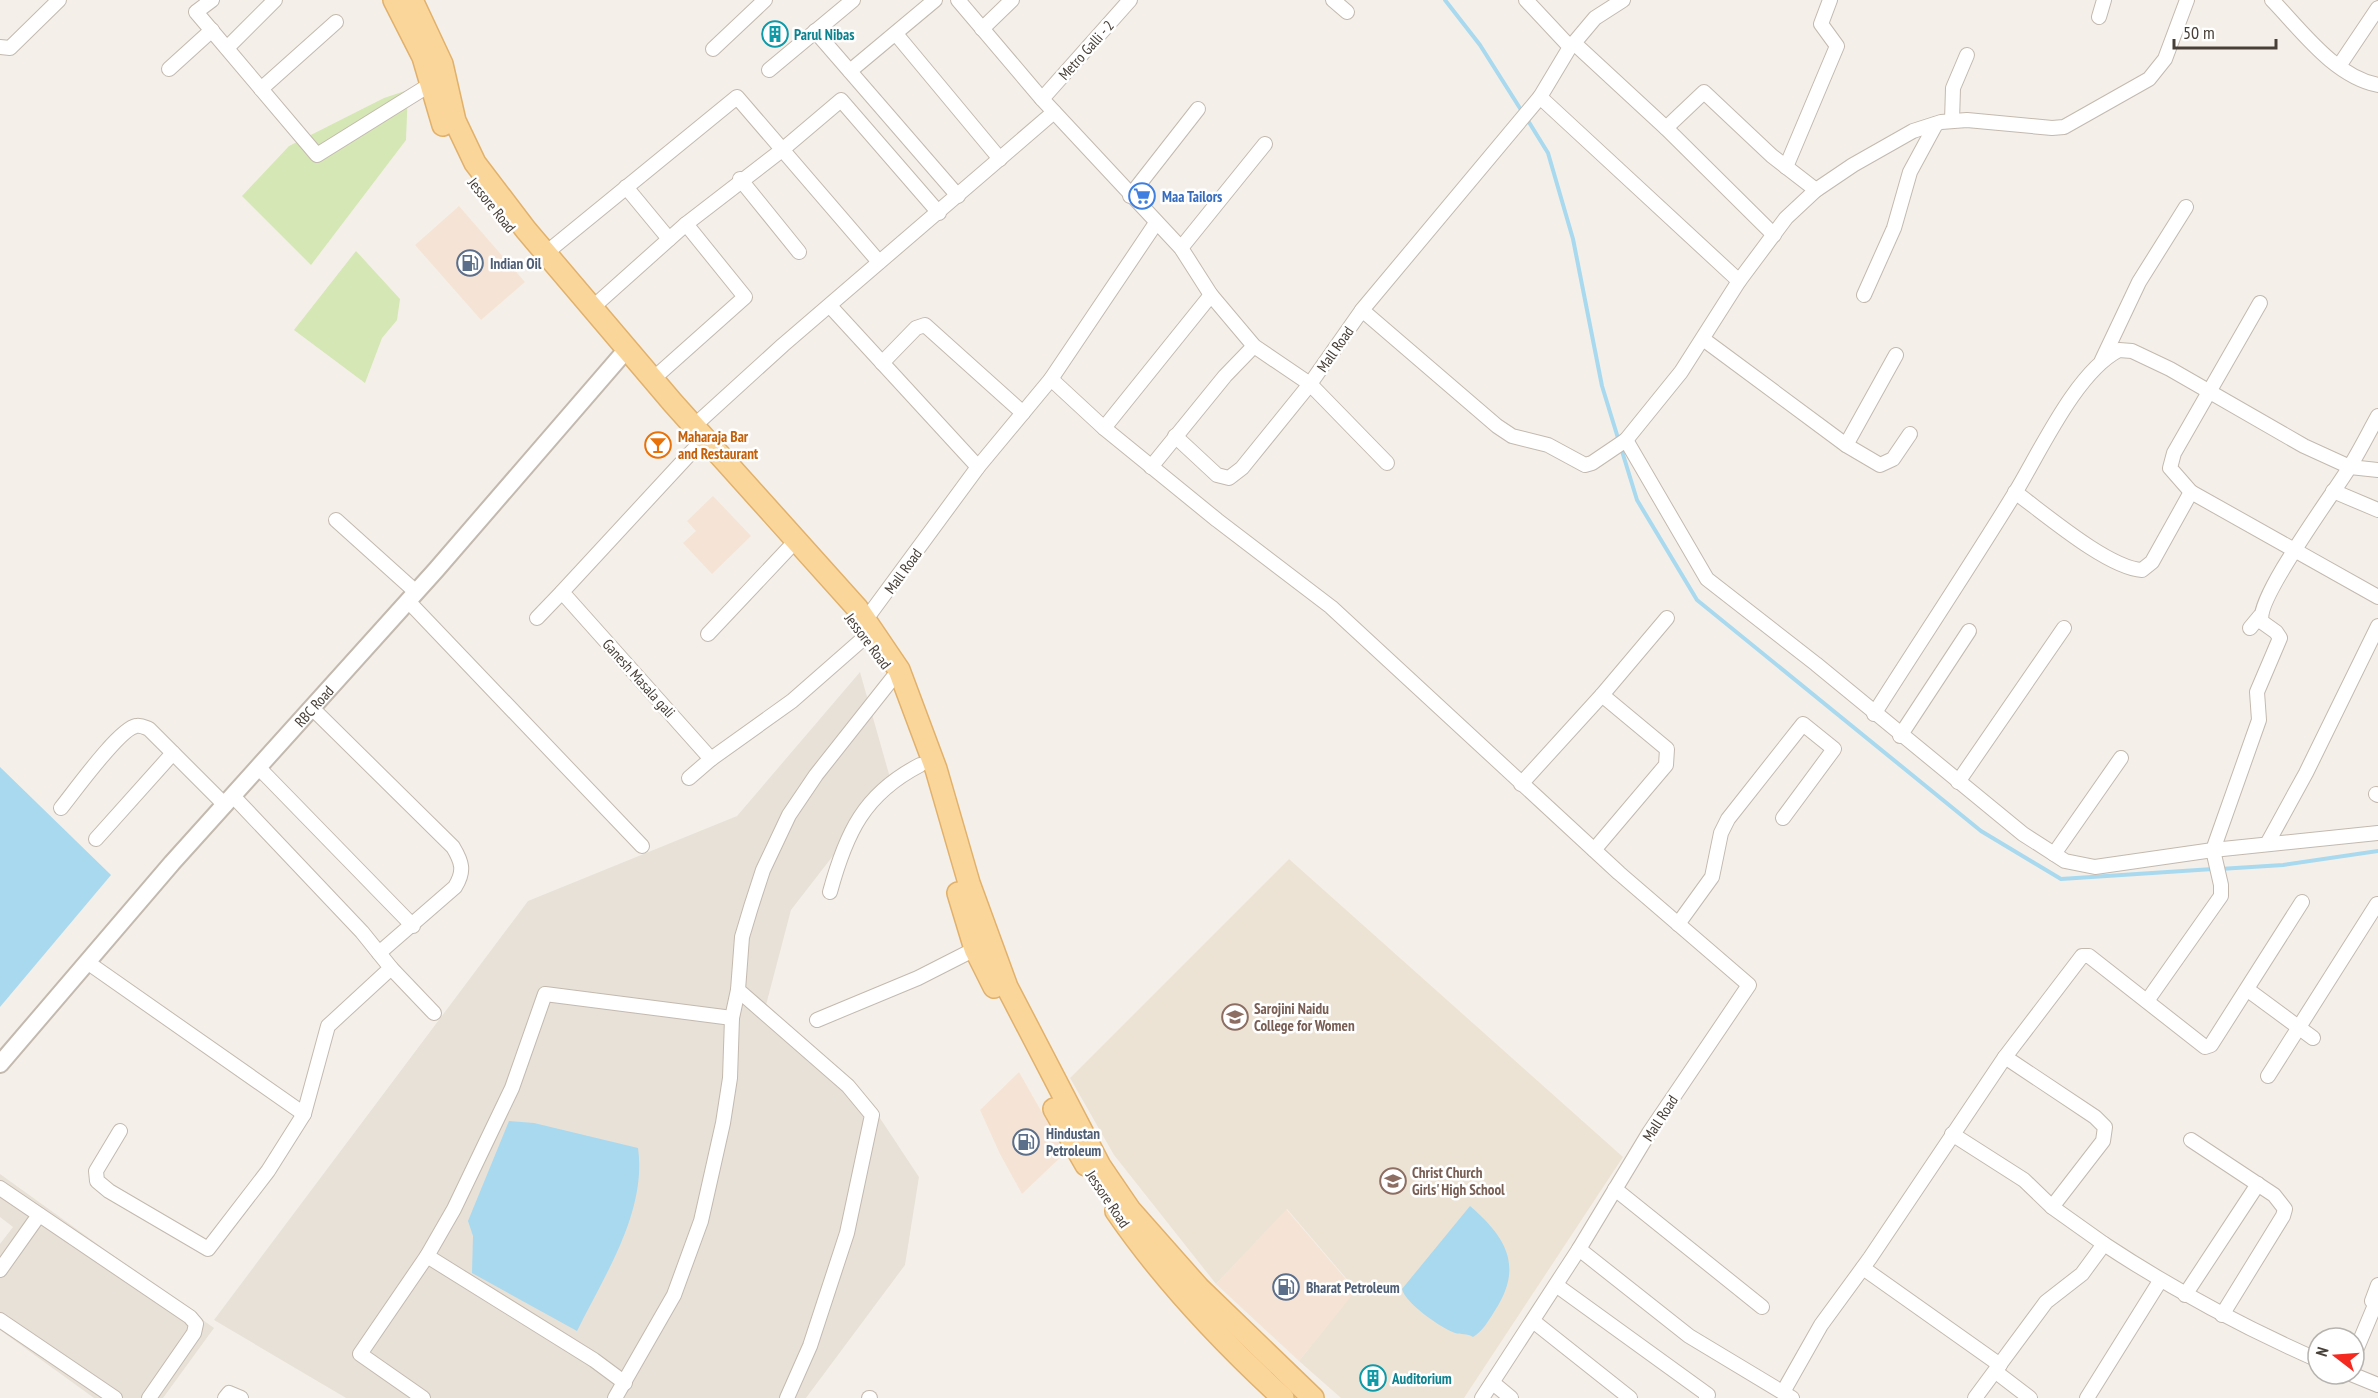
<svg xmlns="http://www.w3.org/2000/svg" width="2378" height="1398" font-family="'PT Sans Narrow',sans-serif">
<rect width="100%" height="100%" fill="#f4f0e9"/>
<!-- residential -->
<g fill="#e8e1d8">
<polygon points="860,672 891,781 791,910 765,1009 845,1074 866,1097 919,1177 905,1265 806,1398 346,1398 214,1320 528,901 737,816"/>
<polygon points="0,1174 214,1328 163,1398 94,1398 0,1330 0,1244 13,1227 0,1217"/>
</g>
<!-- commercial -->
<g fill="#f5e4d5">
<polygon points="459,206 525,282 481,320 415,245"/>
<polygon points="713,496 751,536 712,574 683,543 696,531 687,521"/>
<polygon points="1019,1072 1065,1153 1022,1194 1000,1154 980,1110"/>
<polygon points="1286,1209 1356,1291 1299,1361 1216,1284"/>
</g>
<!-- education -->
<polygon fill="#ede3d4" points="1289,859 1623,1157 1464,1398 1341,1398 1299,1361 1356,1290 1287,1209 1216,1284 1114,1155 1070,1078"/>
<!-- green -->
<g fill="#d5e7b4">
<polygon points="408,90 406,140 311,265 242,196 289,146 384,98"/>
<polygon points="356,251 400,299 397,320 382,338 365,383 294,330"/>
</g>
<!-- water -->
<g fill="#a8d9ef">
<polygon points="0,767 111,875 0,1007"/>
<path d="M509,1121L534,1123L638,1148C647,1212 604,1276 577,1331L472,1273L473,1236L468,1221Z"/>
<path d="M1470,1206C1507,1238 1524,1267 1494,1312C1489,1320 1482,1332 1473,1337C1467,1333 1461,1335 1455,1333C1441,1328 1405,1303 1402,1289Z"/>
</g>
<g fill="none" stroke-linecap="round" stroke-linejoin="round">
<!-- stream -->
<g stroke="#a8d9ef" stroke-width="4">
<polyline points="1445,0 1480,45 1523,113"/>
<polyline points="1527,119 1548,153 1573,239 1602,386 1637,500 1697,600 1981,831 2061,879 2213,869"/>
<polyline points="2220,869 2283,865 2378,851"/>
</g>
<!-- minor casing -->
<g stroke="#c3b9af" stroke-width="16">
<g id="minor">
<polyline points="212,0 196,12 317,155 431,84"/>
<polyline points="958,0 1042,99 1181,248 1211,295 1254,346 1310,384 1362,310 1497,426 1512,436 1548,445 1585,465 1592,463 1626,440 1707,579 1816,664 2023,834 2065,861 2095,867 2213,850 2378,833"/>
<polyline points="1333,0 1347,12"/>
<polyline points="1526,0 1570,47 1540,97"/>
<path d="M2272,0C2302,31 2334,76 2378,85"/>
<polyline points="2099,17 2104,0"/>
<polyline points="982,29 1012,0"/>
<polyline points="815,31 958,196"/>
<polyline points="896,34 1000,159"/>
<polyline points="1574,43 1595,18 1623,0"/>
<polyline points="0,47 10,48 59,0"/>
<polyline points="1570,47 1574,43 1666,128 1704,92 1772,156 1816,190"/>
<polyline points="227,48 275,0"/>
<polyline points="713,49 765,0"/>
<polyline points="2339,66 2378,8"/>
<polyline points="169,69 212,30"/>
<polyline points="769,70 853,0"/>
<polyline points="850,71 935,0"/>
<polyline points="261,89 336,22"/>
<polyline points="1042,99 1130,0"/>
<polyline points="1952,121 1953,88 1967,55"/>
<polyline points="1666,128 1774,235"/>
<polyline points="1786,167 1837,46 1821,24 1830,0"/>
<polyline points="740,179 799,252"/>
<polyline points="626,187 669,239"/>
<polyline points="1130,196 1198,109"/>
<polyline points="1181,248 1265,144"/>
<polyline points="546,253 737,97 879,262"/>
<polyline points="1864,295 1894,228 1910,172 1936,124"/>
<polyline points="830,306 978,467"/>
<polyline points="592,308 686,224 782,150 841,100 939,213"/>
<polyline points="1362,310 1540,97 1739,281"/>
<polyline points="1703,339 1846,445 1896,355"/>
<polyline points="2102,360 2139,282 2186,207"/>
<polyline points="882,363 916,328 925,325 1023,413"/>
<polyline points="653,379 745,297 686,224"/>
<polyline points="1051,379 1104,428 1217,520 1331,607 1619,873 1749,985 1649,1133 1579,1249 1482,1398"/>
<polyline points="694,426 783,345 1054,112"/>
<polyline points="1104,428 1211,295"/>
<polyline points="1175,436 1217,475 1229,478 1242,468 1310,384 1387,463"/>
<polyline points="1626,440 1681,372 1739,281 1786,218 1816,190 1853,165 1913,131 1941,122 1967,120 2052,128 2064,127 2149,79 2165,59 2187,0"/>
<polyline points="698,445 562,592 711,759 792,701 873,630"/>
<polyline points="1846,445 1880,465 1893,459 1910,434"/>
<polyline points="1151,467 1225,376 1254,346"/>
<polyline points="2333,491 2378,510"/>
<path d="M2015,492C2045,514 2108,568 2142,570L2152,562L2191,492L2378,597"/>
<polyline points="2191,492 2170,468 2174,453 2260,303"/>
<polyline points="336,520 416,592"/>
<polyline points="408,601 642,846"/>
<polyline points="537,618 562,592"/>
<polyline points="861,626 978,467 1051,379 1156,223"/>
<polyline points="2250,628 2260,616"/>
<polyline points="708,634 789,548"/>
<path d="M312,708L453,847C462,862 465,871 455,887L379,953"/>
<path d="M1874,714C1921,640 1969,568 2015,493C2040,452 2076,372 2119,350L2132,351L2170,369L2304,446L2350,467L2378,470"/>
<polyline points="1900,736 1969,631"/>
<polyline points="259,768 413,926"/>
<polyline points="689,778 711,759"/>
<polyline points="1958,782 2064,628"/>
<polyline points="1521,784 1602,695 1667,618"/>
<polyline points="2376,794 2378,795"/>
<path d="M61,808C74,792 119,729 136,726C141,725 144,727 149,729L225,805"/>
<polyline points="96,839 173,753"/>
<polyline points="2267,844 2306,773 2378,626"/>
<polyline points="1594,850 1666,765 1667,749 1602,695"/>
<polyline points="2054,854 2121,758"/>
<path d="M830,892C846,833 864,794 920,765"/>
<polyline points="1678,924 1712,877 1721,833 1728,819 1803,724 1834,749 1783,818"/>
<polyline points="87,962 304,1114"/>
<polyline points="391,968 434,1013"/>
<polyline points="2248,990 2313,1038"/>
<path d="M2147,1001L2221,896V885L2213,850L2259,720L2257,692L2280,638L2276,632L2262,622C2254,600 2334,493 2349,468C2359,452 2368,434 2378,416"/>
<polyline points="817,1020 918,978 975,949"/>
<polyline points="2005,1057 2095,1117 2105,1127 2103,1141 2052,1207"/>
<polyline points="2268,1076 2377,904"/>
<polyline points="120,1131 96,1171 97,1181 109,1191 208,1249 268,1171 304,1114 328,1026 391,968 362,932 233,796"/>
<polyline points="1952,1134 2024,1180 2052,1207 2104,1244"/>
<polyline points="2191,1140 2274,1195 2285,1209 2283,1216 2222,1315"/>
<polyline points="0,1188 190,1317 196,1324 194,1333 149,1398"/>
<polyline points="1615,1189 1762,1307"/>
<polyline points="1579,1249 1689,1336 1792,1398"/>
<polyline points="1863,1268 2000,1365"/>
<polyline points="0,1270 39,1215"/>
<polyline points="1556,1285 1708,1395 1706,1398"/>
<polyline points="2378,1285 2372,1301 2378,1307"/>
<polyline points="2185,1295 2258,1184"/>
<polyline points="0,1320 115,1398"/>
<polyline points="1533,1321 1630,1398"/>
<polyline points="2354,1355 2375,1305"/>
<polyline points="1996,1372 2030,1398"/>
<polyline points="2351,1374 2378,1385"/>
<polyline points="625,1383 594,1360 427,1256 454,1209 512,1088 545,994 732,1018"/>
<polyline points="1493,1383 1511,1398"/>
<polyline points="1783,1392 1821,1325 1870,1258 2005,1057 2082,956 2089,956 2205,1047 2211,1045 2302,902"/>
<polyline points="225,1398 229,1393 241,1398"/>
<polyline points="423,1398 360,1354 427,1256"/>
<polyline points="615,1398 674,1295 701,1221 723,1123 730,1078 732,1018 738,990"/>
<polyline points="787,1398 810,1346 847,1233 872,1115 848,1086 738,990 742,937 751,907 763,870 789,815 816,775 899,670"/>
<polyline points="869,1398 870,1398"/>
<path d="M1975,1398L2046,1302L2082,1274L2104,1244C2172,1289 2243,1327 2318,1360"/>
<polyline points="2087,1398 2160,1281"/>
</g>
</g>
<!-- tertiary casing -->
<g stroke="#c3b9af" stroke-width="20">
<g id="tertiary">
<path id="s1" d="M0,1064L172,863L436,570L627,349"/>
</g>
</g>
<!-- primary casing -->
<g stroke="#e1b16b" stroke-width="24">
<g id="primary">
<polyline points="394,0 423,57 443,125"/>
<polyline points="412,0 442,64 455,121 475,163 526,230 673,403 857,608 899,670 936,769 969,883 1007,987 1100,1166 1130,1210 1199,1288 1313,1398"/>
<polyline points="958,893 975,949 994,987"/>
<polyline points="1054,1109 1086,1165"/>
<path d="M1116,1211C1164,1281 1221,1341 1283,1398"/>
</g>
</g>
<!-- minor -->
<use href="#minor" stroke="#fff" stroke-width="14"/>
<!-- tertiary -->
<use href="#tertiary" stroke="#fff" stroke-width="16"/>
<!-- primary -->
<use href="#primary" stroke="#fbd69b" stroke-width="21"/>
</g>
<!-- icons -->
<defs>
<g id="building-ring" transform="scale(1.35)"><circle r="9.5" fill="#fff" stroke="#0f9aa8" stroke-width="1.5"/><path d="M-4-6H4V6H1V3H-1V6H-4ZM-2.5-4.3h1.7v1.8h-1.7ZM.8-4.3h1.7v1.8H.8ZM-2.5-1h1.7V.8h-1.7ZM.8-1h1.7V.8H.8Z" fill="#0f9aa8"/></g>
<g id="supermarket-ring" transform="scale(1.35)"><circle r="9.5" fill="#fff" stroke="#3f7fe0" stroke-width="1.5"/><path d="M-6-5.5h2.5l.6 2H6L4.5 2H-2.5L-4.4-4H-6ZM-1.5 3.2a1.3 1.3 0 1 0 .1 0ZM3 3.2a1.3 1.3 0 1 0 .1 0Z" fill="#3f7fe0"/></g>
<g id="fuel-ring" transform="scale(1.35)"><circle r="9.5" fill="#fff" stroke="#5c6f8a" stroke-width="1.5"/><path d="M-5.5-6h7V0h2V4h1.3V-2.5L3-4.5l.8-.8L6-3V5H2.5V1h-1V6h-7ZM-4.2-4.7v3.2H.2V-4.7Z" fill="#5c6f8a"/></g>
<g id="bar-ring" transform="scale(1.35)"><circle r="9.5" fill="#fff" stroke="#e8710a" stroke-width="1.5"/><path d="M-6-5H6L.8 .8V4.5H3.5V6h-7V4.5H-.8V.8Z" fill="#e8710a"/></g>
<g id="university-ring" transform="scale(1.35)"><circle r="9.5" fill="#fff" stroke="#8d6e63" stroke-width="1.5"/><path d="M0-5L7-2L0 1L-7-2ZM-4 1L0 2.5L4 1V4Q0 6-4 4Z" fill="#8d6e63"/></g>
<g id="school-ring" transform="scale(1.35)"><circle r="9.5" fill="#fff" stroke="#8d6e63" stroke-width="1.5"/><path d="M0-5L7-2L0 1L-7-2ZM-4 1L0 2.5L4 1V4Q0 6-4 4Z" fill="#8d6e63"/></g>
</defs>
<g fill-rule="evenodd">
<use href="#building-ring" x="775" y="34"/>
<use href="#supermarket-ring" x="1142" y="196"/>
<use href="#fuel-ring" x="470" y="263"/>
<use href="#bar-ring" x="658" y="445"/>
<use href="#university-ring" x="1235" y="1017"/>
<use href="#fuel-ring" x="1026" y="1142"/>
<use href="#school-ring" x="1393" y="1181"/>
<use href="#fuel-ring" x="1286" y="1287"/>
<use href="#building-ring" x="1373" y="1378"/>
</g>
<g text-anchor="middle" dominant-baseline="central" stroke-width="5" stroke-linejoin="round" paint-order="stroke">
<!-- culture labels -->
<g font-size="15" font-weight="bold" fill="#0d838f" stroke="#fff" text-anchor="start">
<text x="794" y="34">Parul Nibas</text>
<text x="1392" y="1378">Auditorium</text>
</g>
<!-- street labels -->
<g font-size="15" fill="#484038" stroke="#fff">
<text transform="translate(1086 50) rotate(-48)">Metro Galli - 2</text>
<text transform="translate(492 205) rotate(51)">Jessore Road</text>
<text transform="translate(1335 349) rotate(-55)">Mall Road</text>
<text transform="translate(903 571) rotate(-54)">Mall Road</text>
<text transform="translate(868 641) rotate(53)">Jessore Road</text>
<text transform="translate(639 678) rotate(48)">Ganesh Masala gali</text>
<text stroke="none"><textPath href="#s1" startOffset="476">RBC Road</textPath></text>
<text transform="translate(1660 1118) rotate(-57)">Mall Road</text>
<text transform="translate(1108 1199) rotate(56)">Jessore Road</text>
</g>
<!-- shop labels -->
<g font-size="15" font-weight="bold" fill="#366cbe" stroke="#fff" text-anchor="start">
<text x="1162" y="196">Maa Tailors</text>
</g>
<!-- service labels -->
<g font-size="15" font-weight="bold" fill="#4e5e75" stroke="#fff" text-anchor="start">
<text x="490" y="263">Indian Oil</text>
<text x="1046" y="1133">Hindustan<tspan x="1046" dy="17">Petroleum</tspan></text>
<text x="1306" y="1287">Bharat Petroleum</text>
</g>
<!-- food labels -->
<g font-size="15" font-weight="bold" fill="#c56008" stroke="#fff" text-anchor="start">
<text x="678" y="436">Maharaja Bar<tspan x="678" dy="17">and Restaurant</tspan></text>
</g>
<!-- education labels -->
<g font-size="15" font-weight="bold" fill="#785e54" stroke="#fff" text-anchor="start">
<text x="1254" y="1008">Sarojini Naidu<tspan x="1254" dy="17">College for Women</tspan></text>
<text x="1412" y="1172">Christ Church<tspan x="1412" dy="17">Girls' High School</tspan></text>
</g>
</g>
<!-- north arrow -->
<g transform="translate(2336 1356) rotate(287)"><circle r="28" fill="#ffffff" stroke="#b6b3af" stroke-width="1.5"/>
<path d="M0-4.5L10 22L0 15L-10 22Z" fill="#f42a21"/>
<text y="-9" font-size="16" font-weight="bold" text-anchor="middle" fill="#484038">N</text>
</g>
<!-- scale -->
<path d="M2174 39v9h102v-9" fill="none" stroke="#484038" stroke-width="3"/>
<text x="2183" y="39" font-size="18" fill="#484038" stroke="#ffffff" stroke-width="4.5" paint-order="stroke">50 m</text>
</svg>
